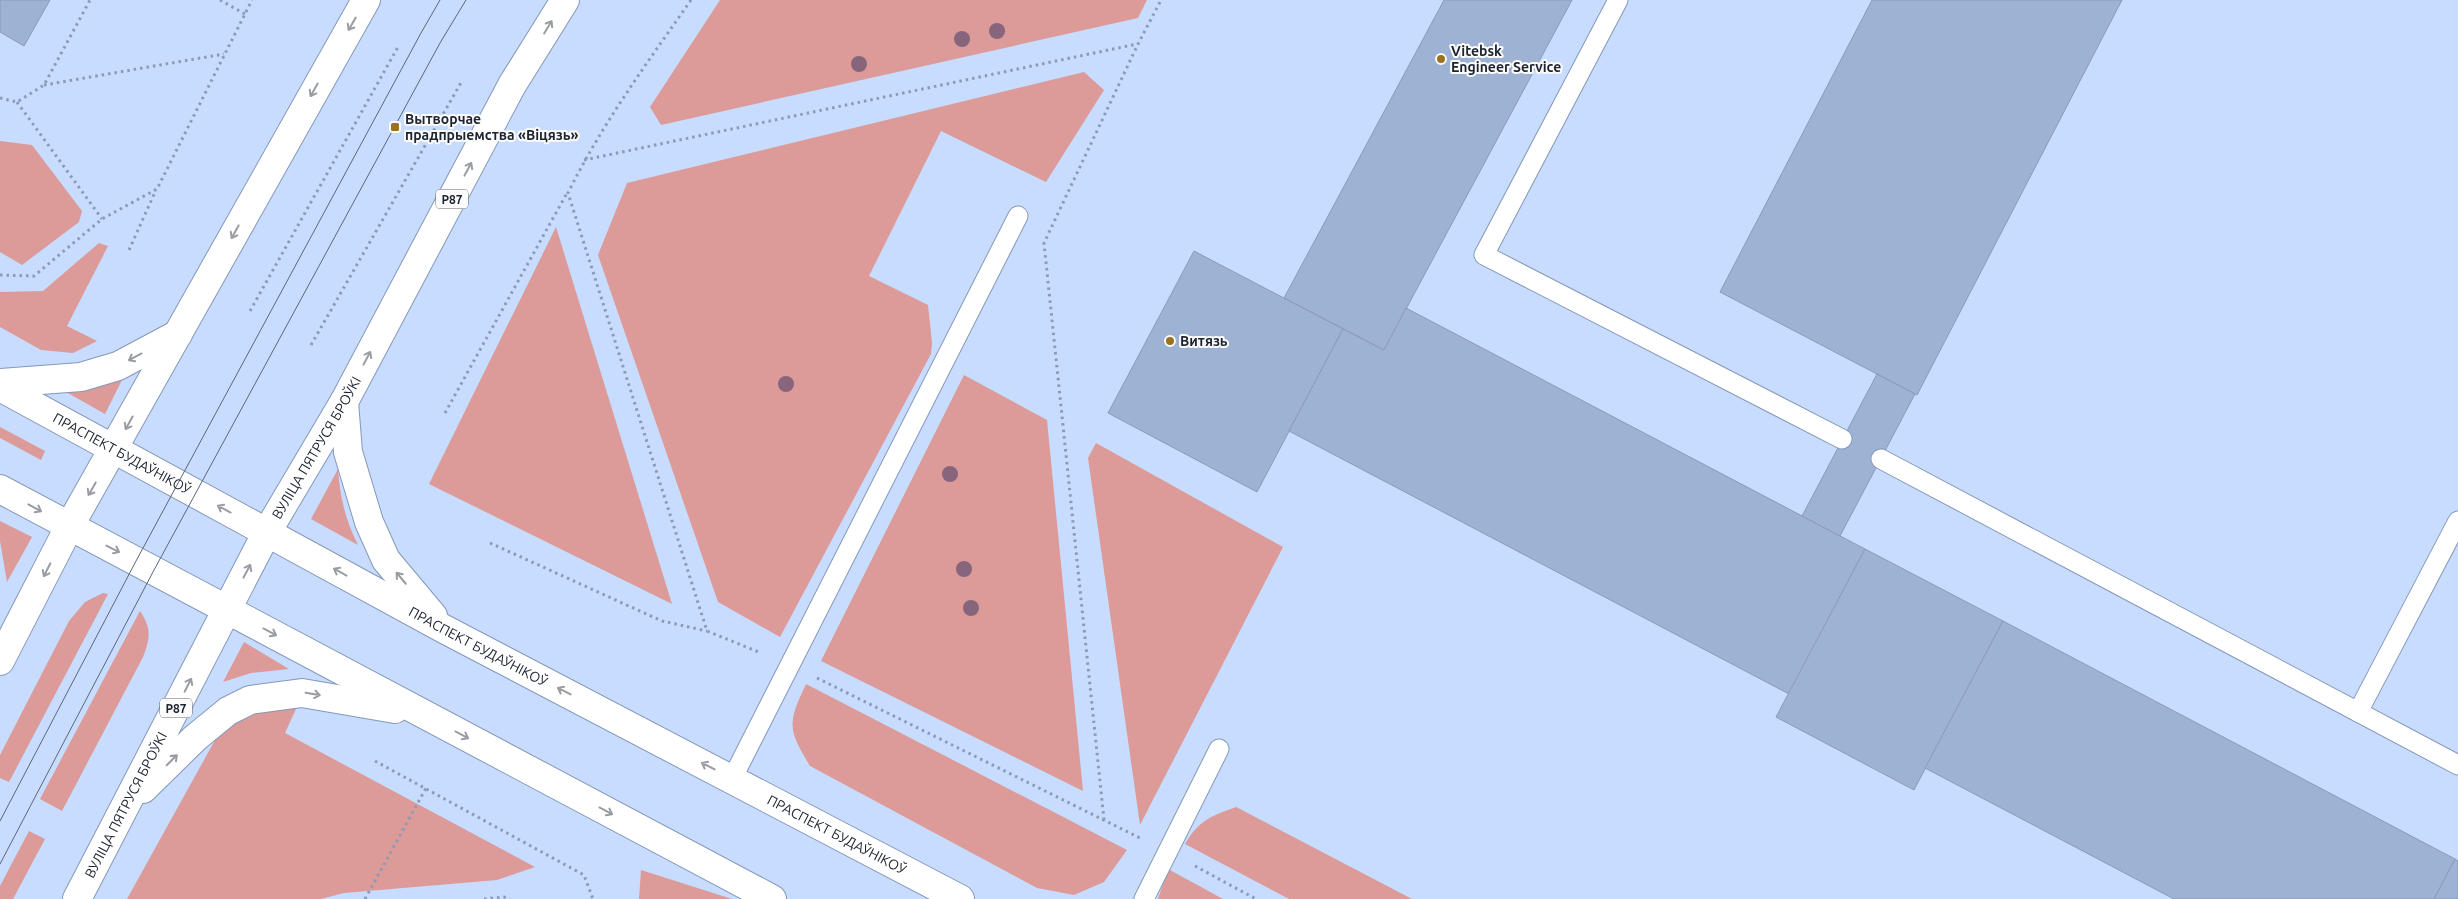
<svg xmlns="http://www.w3.org/2000/svg" width="2458" height="899" font-family="Ubuntu,sans-serif">
<rect width="100%" height="100%" fill="#c7dcff"/>
<!-- green -->
<g fill="#dc9a99">
<polygon points="720,0 1147,0 1138,18 661,125 650,107"/>
<polygon points="1084,72 1104,90 1046,182 941,131 869,276 928,305 932,343 931,354 780,637 718,602 598,255 627,183"/>
<polygon points="0,141 32,145 82,211 79,222 22,265 0,252"/>
<polygon points="556,227 672,604 429,484"/>
<polygon points="99,243 108,246 67,326 97,341 73,353 41,350 0,327 0,292 43,291"/>
<polygon points="125,374 105,414 59,388"/>
<polygon points="964,375 1047,420 1083,791 821,661"/>
<polygon points="0,427 45,451 41,460 0,438"/>
<polygon points="1096,443 1283,547 1140,825 1088,458"/>
<path d="M338,469C340,497 345,519 358,545L311,519Z"/>
<polygon points="0,521 32,537 7,582 0,541"/>
<polygon points="103,593 108,594 9,782 0,778 0,755 69,621 85,602"/>
<path d="M140,611C152,629 150,638 143,657L62,811L40,799Z"/>
<polygon points="244,642 289,669 251,673 223,682"/>
<path d="M806,684L1127,850L1104,882L1074,895L1037,888L810,766C788,729 787,724 806,684Z"/>
<polygon points="301,698 285,733 535,867 497,880 344,893 321,899 127,899 225,722"/>
<path d="M1236,807L1412,899H1289L1185,844C1198,821 1211,816 1236,807Z"/>
<polygon points="29,831 45,839 13,899 0,899 0,886"/>
<polygon points="1168,869 1223,899 1158,899"/>
<polygon points="641,870 732,899 639,899"/>
</g>
<!-- building -->
<g fill="#9eb2d3" stroke="#889bbc">
<polygon points="0,0 50,0 24,46 0,32"/>
<polygon points="1444,0 1572,0 1384,350 1284,298"/>
<polygon points="1872,0 2122,0 1917,395 1720,292"/>
<polygon points="1194,251 1343,329 1257,492 1108,413"/>
<polygon points="1406,308 1865,549 1789,694 1289,431 1343,329 1384,350"/>
<polygon points="1877,374 1915,394 1840,536 1802,516"/>
<polygon points="1865,549 2003,621 1914,790 1776,717"/>
<polygon points="2003,621 2455,859 2434,899 2174,899 1925,768"/>
<polygon points="2455,859 2458,861 2458,899 2434,899"/>
</g>
<g fill="none" stroke-linecap="round" stroke-linejoin="round">
<!-- service casing -->
<g stroke="#8598b9" stroke-width="21">
<g id="service">
<polyline points="1618,0 1484,255 1842,439"/>
<polyline points="1881,459 2458,765"/>
<polyline points="2358,712 2458,521"/>
<polyline points="732,779 1018,216"/>
<polyline points="1144,899 1219,749"/>
</g>
</g>
<!-- primary casing -->
<g stroke="#8598b9" stroke-width="30">
<g id="primary">
<polyline points="0,383 81,377 118,366 178,334"/>
<path id="s1" d="M0,387L444,629L960,899"/>
<polyline points="344,402 348,452 369,522 386,560 433,616"/>
<polyline points="0,489 772,899"/>
<polyline points="0,661 69,527 366,0"/>
<polyline points="143,789 195,738 228,711 250,700 302,693 395,709"/>
<path id="s2" d="M77,899L267,532L344,402L512,85L565,0"/>
</g>
</g>
<!-- path -->
<g stroke="#8b9bb6" stroke-width="3" stroke-dasharray="2.5 4" stroke-linecap="butt">
<polyline points="220,0 245,14"/>
<path d="M691,0C647,63 602,124 568,193L707,631L761,653"/>
<polyline points="44,85 224,54"/>
<polyline points="0,98 17,102 44,85 90,0"/>
<polyline points="17,102 102,219"/>
<polyline points="584,160 1137,44"/>
<polyline points="129,250 156,190"/>
<polyline points="0,275 34,276 102,219 157,189 252,0"/>
<polyline points="250,311 398,47"/>
<polyline points="311,345 462,81"/>
<polyline points="445,413 567,193"/>
<polyline points="490,543 662,621 707,631"/>
<polyline points="817,678 1140,838"/>
<polyline points="375,761 584,875 593,899"/>
<polyline points="1104,820 1044,243 1138,44 1161,0"/>
<polyline points="1195,866 1256,899"/>
<polyline points="365,899 426,788"/>
<polyline points="484,899 504,897 510,899"/>
</g>
<!-- service -->
<use href="#service" stroke="#fff" stroke-width="19"/>
<!-- primary -->
<use href="#primary" stroke="#fff" stroke-width="28"/>
<!-- tram -->
<g stroke="#5a677b" stroke-width="1">
<polyline points="0,821 136,561 421,33 440,0"/>
<polyline points="0,864 154,570 440,43 466,0"/>
</g>
</g>
<!-- trees -->
<g fill="#87657c">
<circle cx="997" cy="31" r="8"/>
<circle cx="962" cy="39" r="8"/>
<circle cx="859" cy="64" r="8"/>
<circle cx="786" cy="384" r="8"/>
<circle cx="950" cy="474" r="8"/>
<circle cx="964" cy="569" r="8"/>
<circle cx="971" cy="608" r="8"/>
</g>
<!-- one-way arrows -->
<defs><path id="oneway-shaft" d="M-6 0H5M1.5-3L5.5 0L1.5 3" fill="none" stroke-width="1.6" stroke-linecap="round" stroke-linejoin="round" transform="scale(1.25)"/></defs>
<g stroke="#999ca2">
<use href="#oneway-shaft" transform="translate(352 24) rotate(120)"/>
<use href="#oneway-shaft" transform="translate(548 27) rotate(-59)"/>
<use href="#oneway-shaft" transform="translate(314 90) rotate(119)"/>
<use href="#oneway-shaft" transform="translate(468 169) rotate(-62)"/>
<use href="#oneway-shaft" transform="translate(235 232) rotate(119)"/>
<use href="#oneway-shaft" transform="translate(135 357) rotate(152)"/>
<use href="#oneway-shaft" transform="translate(367 358) rotate(-62)"/>
<use href="#oneway-shaft" transform="translate(129 423) rotate(119)"/>
<use href="#oneway-shaft" transform="translate(92 489) rotate(120)"/>
<use href="#oneway-shaft" transform="translate(35 508) rotate(29)"/>
<use href="#oneway-shaft" transform="translate(224 509) rotate(-152)"/>
<use href="#oneway-shaft" transform="translate(113 549) rotate(27)"/>
<use href="#oneway-shaft" transform="translate(47 570) rotate(117)"/>
<use href="#oneway-shaft" transform="translate(247 571) rotate(-62)"/>
<use href="#oneway-shaft" transform="translate(340 572) rotate(-151)"/>
<use href="#oneway-shaft" transform="translate(401 578) rotate(-130)"/>
<use href="#oneway-shaft" transform="translate(270 632) rotate(28)"/>
<use href="#oneway-shaft" transform="translate(188 685) rotate(-63)"/>
<use href="#oneway-shaft" transform="translate(564 691) rotate(-153)"/>
<use href="#oneway-shaft" transform="translate(313 694) rotate(10)"/>
<use href="#oneway-shaft" transform="translate(462 735) rotate(28)"/>
<use href="#oneway-shaft" transform="translate(172 760) rotate(-45)"/>
<use href="#oneway-shaft" transform="translate(708 766) rotate(-153)"/>
<use href="#oneway-shaft" transform="translate(606 811) rotate(28)"/>
</g>
<!-- markers -->
<g fill="#9b721f" stroke="#fbfbfb" stroke-width="2">
<circle cx="1441" cy="59" r="5"/>
<rect x="390" y="122" width="10" height="10" rx="2.5"/>
<circle cx="1170" cy="341" r="5"/>
</g>
<g text-anchor="middle" dominant-baseline="central" stroke-width="4" stroke-linejoin="round" paint-order="stroke">
<!-- shield labels -->
<g fill="#fbfbfb" stroke="#5f646d" stroke-width="1">
<rect x="436" y="189.5" width="32" height="19" rx="4"/>
<rect x="160" y="698.5" width="32" height="19" rx="4"/>
</g>
<g font-size="12" font-weight="bold" fill="#1c2430">
<text x="452" y="199">Р87</text>
<text x="176" y="708">Р87</text>
</g>
<!-- poi labels -->
<g font-size="14" font-weight="bold" fill="#1c2430" stroke="#fbfbfb" text-anchor="start">
<text x="1451" y="51">Vitebsk<tspan x="1451" dy="16">Engineer Service</tspan></text>
<text x="405" y="119">Вытворчае<tspan x="405" dy="16">прадпрыемства «Віцязь»</tspan></text>
<text x="1180" y="341">Витязь</text>
</g>
<!-- street labels -->
<g font-size="14" fill="#1c2430" stroke="#fbfbfb">
<text stroke="none"><textPath href="#s2" startOffset="511">ВУЛІЦА ПЯТРУСЯ БРОЎКІ</textPath></text>
<text stroke="none"><textPath href="#s1" startOffset="139">ПРАСПЕКТ БУДАЎНІКОЎ</textPath></text>
<text stroke="none"><textPath href="#s1" startOffset="544">ПРАСПЕКТ БУДАЎНІКОЎ</textPath></text>
<text stroke="none"><textPath href="#s2" startOffset="106">ВУЛІЦА ПЯТРУСЯ БРОЎКІ</textPath></text>
<text stroke="none"><textPath href="#s1" startOffset="949">ПРАСПЕКТ БУДАЎНІКОЎ</textPath></text>
</g>
</g>
</svg>
